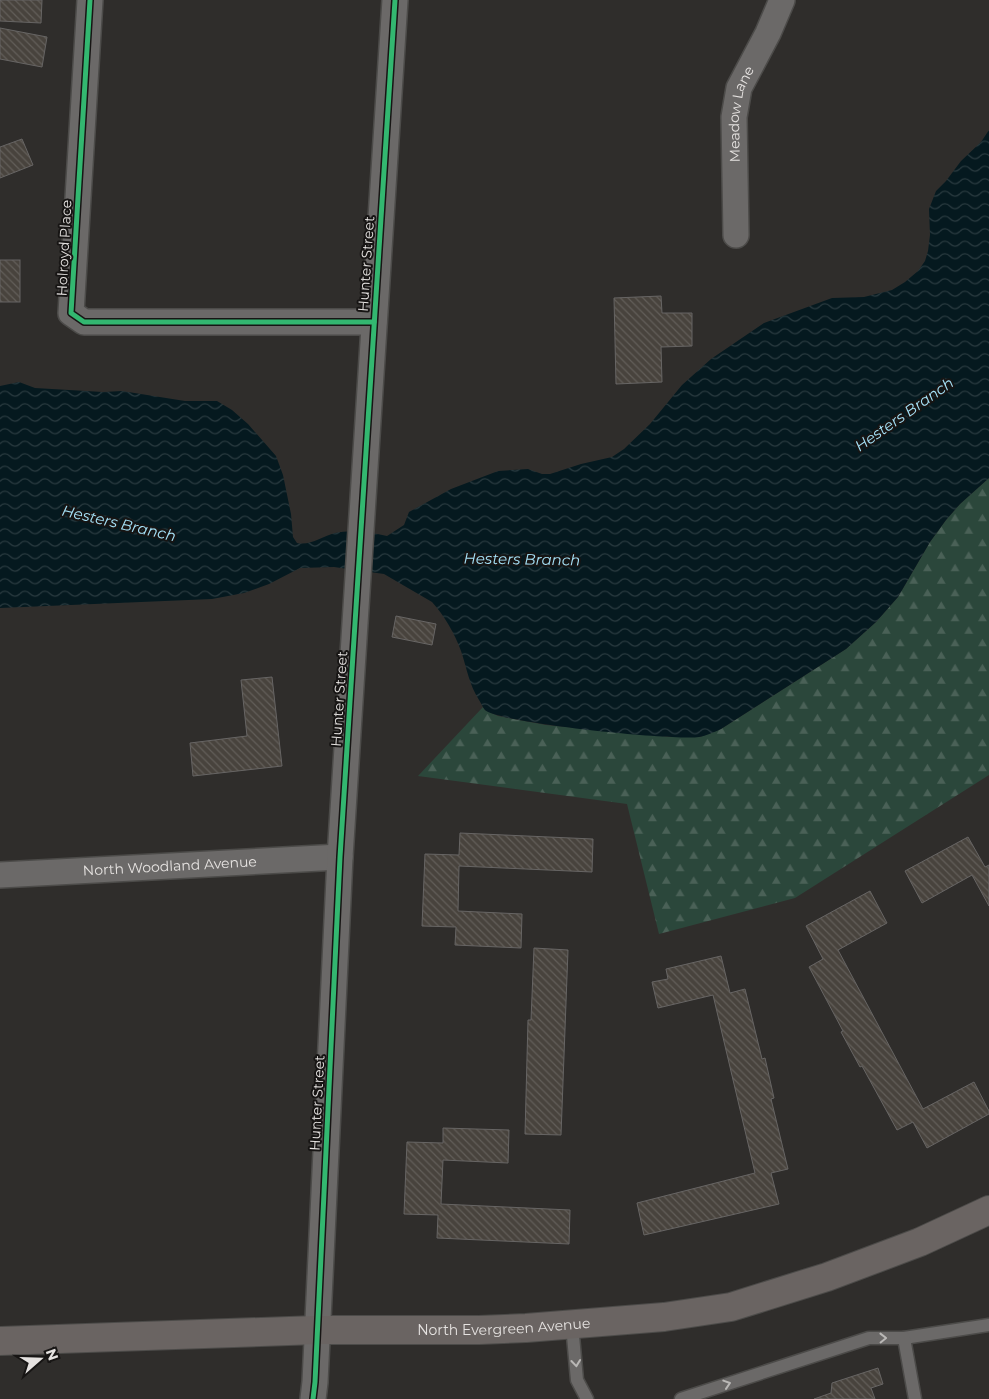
<svg xmlns="http://www.w3.org/2000/svg" width="989" height="1399" font-family="Montserrat,sans-serif">
<defs>
<pattern id="forest-firs" width="22" height="20" patternUnits="userSpaceOnUse" patternTransform="scale(1.25)"><rect width="22" height="20" fill="#2b473b"/><path d="M5 1l3.5 6h-7zM16 11l3.5 6h-7z" fill="#4a6157"/></pattern>
<pattern id="water-waves" width="16" height="10" patternUnits="userSpaceOnUse" patternTransform="scale(1.25)"><rect width="16" height="10" fill="#05191f"/><path d="M0 5q4-4 8 0t8 0" fill="none" stroke="#293a3f"/></pattern>
<pattern id="building-back-hatch" width="6" height="6" patternUnits="userSpaceOnUse" patternTransform="scale(1.25)"><rect width="6" height="6" fill="#48433d"/><path d="M-1 5l2 2M0 0l6 6M5-1l2 2" fill="none" stroke="#625e59"/></pattern>
</defs>
<rect width="100%" height="100%" fill="#2f2d2b"/>
<!-- forest -->
<polygon fill="url(#forest-firs)" points="989,478 989,775 795,898 659,934 627,804 418,776 483,707 485,710 498,716 546,725 671,737 700,737 721,729 846,649 876,622 898,597 930,542 946,520 960,504"/>
<!-- water -->
<path fill="url(#water-waves)" d="M989,130V478L960,504L946,520L930,542L898,597L876,622L846,649L721,729C714,732 706,736 699,737C676,741 498,723 485,710C483,708 481,703 479,700C469,684 467,669 461,651C455,634 444,615 432,602L384,574L334,567L300,568L269,584L244,593L212,599L0,608V386L19,382L35,388L103,392L122,391L185,401H217L232,410L248,424L276,456L283,475L291,514L293,537L297,543C310,546 323,536 335,533C351,530 371,532 387,536L404,525L409,512L451,489L498,471L528,469L542,474H550L581,464L612,457L624,449L650,424L682,385L711,359L764,323L832,298L864,297L892,290L905,282L918,271L925,261L928,251L930,235L929,209L936,191L946,181L961,161L981,142Z"/>
<!-- building -->
<g fill="url(#building-back-hatch)" stroke="#676564">
<polygon points="0,0 42,0 41,23 0,21"/>
<polygon points="0,28 47,37 42,67 0,59"/>
<polygon points="22,139 33,165 0,178 0,147"/>
<rect x="0" y="260" width="20" height="42"/>
<polygon points="661,296 662,313 692,313 692,346 661,347 662,382 616,384 614,298"/>
<polygon points="396,616 436,624 432,645 392,637"/>
<polygon points="272,677 282,766 193,776 190,743 247,736 241,680"/>
<polygon points="460,833 593,839 592,872 459,866 458,911 522,914 521,948 455,945 456,927 422,926 425,854 459,855"/>
<polygon points="968,837 985,867 989,865 989,906 972,875 922,903 905,871"/>
<polygon points="870,891 887,923 838,950 923,1109 974,1082 989,1111 989,1114 927,1148 913,1122 897,1130 862,1066 860,1067 841,1032 843,1031 809,967 823,959 806,926"/>
<polygon points="534,948 568,950 561,1135 525,1134 528,1020 531,1020"/>
<polygon points="721,956 730,993 745,989 762,1059 765,1058 774,1098 771,1099 788,1169 771,1173 779,1204 644,1235 637,1203 755,1173 713,995 658,1008 652,982 668,979 666,969"/>
<polygon points="443,1128 509,1130 508,1163 443,1160 441,1204 570,1210 569,1244 437,1238 438,1215 404,1214 407,1142 443,1143"/>
<polygon points="878,1368 883,1384 871,1388 875,1399 814,1399 831,1393 832,1383"/>
</g>
<g fill="none" stroke-linecap="round" stroke-linejoin="round">
<!-- service casing -->
<g stroke="#4c4b49" stroke-width="15">
<g id="service">
<polyline points="572,1325 577,1380 587,1399"/>
<polyline points="904,1338 989,1325"/>
<polyline points="681,1399 869,1338 904,1338 915,1399"/>
</g>
</g>
<!-- minor casing -->
<g stroke="#4c4b49" stroke-width="28">
<g id="minor">
<polyline points="90,0 71,313 84,322 374,322"/>
<path id="s1" d="M736,235L734,117L739,88L768,33L782,0"/>
<path id="s2" d="M0,875L340,857"/>
<polyline points="313,1399 315,1382 340,857 395,0"/>
</g>
</g>
<!-- primary casing -->
<g stroke="#4c4b49" stroke-width="30">
<g id="primary">
<path id="s3" d="M0,1341L317,1330H479L526,1328L664,1317L731,1307L827,1277L920,1242L989,1210"/>
</g>
</g>
<!-- service -->
<use href="#service" stroke="#6b6968" stroke-width="12"/>
<!-- minor -->
<use href="#minor" stroke="#6b6968" stroke-width="25"/>
<!-- primary -->
<use href="#primary" stroke="#6a6462" stroke-width="28"/>
<!-- cycleway casing -->
<g stroke="#171514" stroke-width="8">
<g id="cycleway">
<polyline points="90,0 71,313 84,322 374,322"/>
<polyline points="313,1399 315,1382 340,857 395,0"/>
</g>
</g>
<!-- cycleway -->
<use href="#cycleway" stroke="#33b770" stroke-width="5"/>
</g>
<!-- one-way arrows -->
<defs><path id="oneway-chevron" d="M-2-3.5L2.5 0L-2 3.5" fill="none" stroke-width="1.6" stroke-linecap="round" stroke-linejoin="round" transform="scale(1.25)"/></defs>
<g stroke="#bab8b6">
<use href="#oneway-chevron" transform="translate(883 1338) rotate(-1)"/>
<use href="#oneway-chevron" transform="translate(576 1363) rotate(84)"/>
<use href="#oneway-chevron" transform="translate(727 1384) rotate(-18)"/>
</g>
<g text-anchor="middle" dominant-baseline="central" stroke-width="4" stroke-linejoin="round" paint-order="stroke">
<!-- street labels -->
<g font-size="14" fill="#e5e2e0" stroke="#171514">
<text stroke="none"><textPath href="#s1" startOffset="122">Meadow Lane</textPath></text>
<text transform="translate(64 248) rotate(-87)">Holroyd Place</text>
<text transform="translate(366 264) rotate(-86)">Hunter Street</text>
<text transform="translate(339 699) rotate(-86)">Hunter Street</text>
<text stroke="none"><textPath href="#s2" startOffset="170">North Woodland Avenue</textPath></text>
<text transform="translate(317 1103) rotate(-87)">Hunter Street</text>
<text stroke="none"><textPath href="#s3" startOffset="504">North Evergreen Avenue</textPath></text>
</g>
<!-- water labels -->
<g font-size="15" font-style="italic" fill="#a6e3f9" stroke="#171514">
<text transform="translate(904 414) rotate(-35)">Hesters Branch</text>
<text transform="translate(119 523) rotate(13)">Hesters Branch</text>
<text transform="translate(522 559) rotate(1)">Hesters Branch</text>
</g>
</g>
<!-- north arrow -->
<g transform="translate(40 1359) rotate(70)" stroke="#171514" stroke-width="4" paint-order="stroke">
<path d="M0-4L9 19L0 12L-9 19Z" fill="#e5e2e0"/>
<text y="-8" font-size="14" font-weight="bold" text-anchor="middle" fill="#e5e2e0">N</text>
</g>
</svg>
